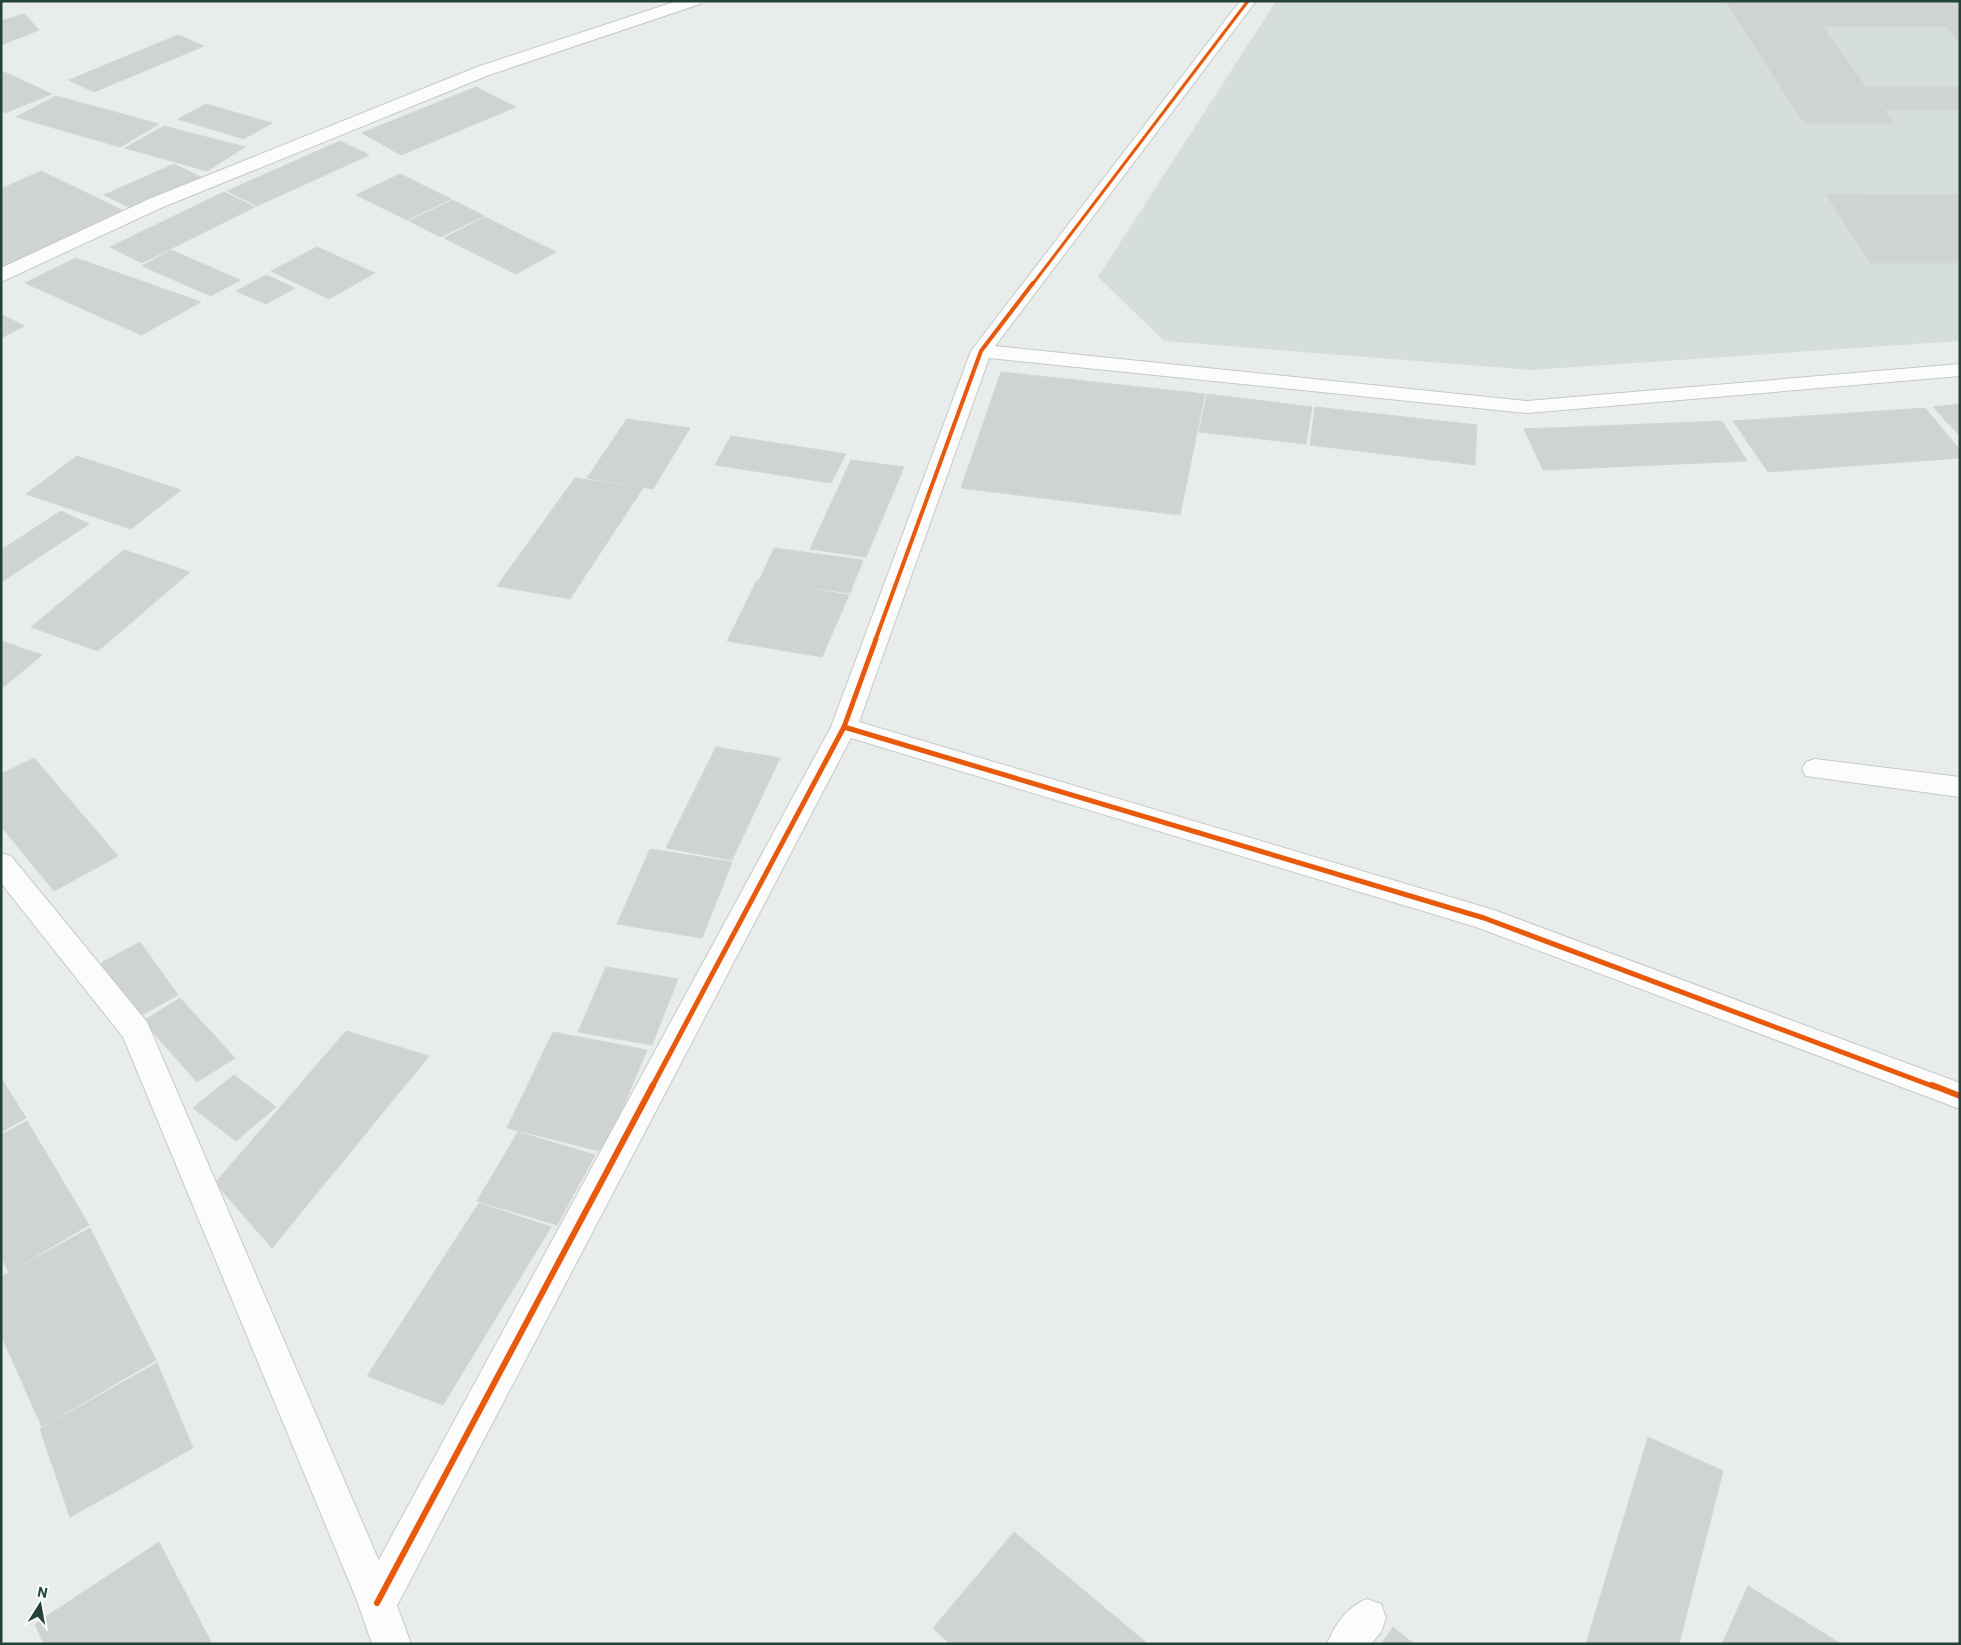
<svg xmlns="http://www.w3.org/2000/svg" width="1961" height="1645" font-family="Roboto,sans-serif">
<rect width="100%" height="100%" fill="#e8edeb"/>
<!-- built -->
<polygon fill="#d6dedb" points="1276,1 1960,1 1960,341 1531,370 1164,341 1098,277"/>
<!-- building -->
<g fill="#cfd4d2" stroke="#d1d6d4">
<polygon points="1725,1 1960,1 1960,42 1946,26 1822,26 1866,87 1960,87 1960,110 1884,110 1894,123 1804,123"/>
<polygon points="24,14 39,30 1,45 1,21"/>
<polygon points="178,35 204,46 94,92 69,80"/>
<polygon points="4,72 52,94 5,113 1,111 1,73"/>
<polygon points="476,87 516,107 401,155 362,133"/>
<polygon points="56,96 159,124 120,147 16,117"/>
<polygon points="206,104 272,123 244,139 178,119"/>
<polygon points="164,126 245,147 207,171 125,148"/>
<polygon points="340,141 369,155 257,206 227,191"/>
<polygon points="174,164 201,177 131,208 104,195"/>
<polygon points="41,171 126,212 1,271 1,189"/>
<polygon points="400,174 451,199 407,220 356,195"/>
<polygon points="224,192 255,207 142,263 110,247"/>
<polygon points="1826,194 1960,195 1960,263 1870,263"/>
<polygon points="453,200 484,216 440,237 409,221"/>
<polygon points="485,217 556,252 516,274 444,238"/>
<polygon points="317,247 375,273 329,299 271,271"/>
<polygon points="171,250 240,280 211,296 142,266"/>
<polygon points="76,258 201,302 141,335 25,283"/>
<polygon points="266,275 295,288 266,304 236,291"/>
<polygon points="1,314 24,326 1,338"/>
<polygon points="1001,372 1205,394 1180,515 961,488"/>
<polygon points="1207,394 1312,407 1306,444 1199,432"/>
<polygon points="1960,404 1960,436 1933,407"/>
<polygon points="1315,407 1477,425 1475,465 1310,445"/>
<polygon points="1925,408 1960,450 1960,458 1768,472 1733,421"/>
<polygon points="627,419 690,428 653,489 587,478"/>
<polygon points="1722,421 1747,461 1543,470 1524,429"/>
<polygon points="731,436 846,454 831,483 715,465"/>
<polygon points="77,456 181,490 131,529 26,494"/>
<polygon points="851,460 904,467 866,557 810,549"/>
<polygon points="575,478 643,488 570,599 497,586"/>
<polygon points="61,511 89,524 1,582 1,550"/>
<polygon points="774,548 863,560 850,593 759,581"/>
<polygon points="124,550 190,572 98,651 31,627"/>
<polygon points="757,580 849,595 822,657 727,641"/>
<polygon points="1,641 42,655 1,689"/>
<polygon points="716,747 780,758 732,860 666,848"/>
<polygon points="34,758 118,856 54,891 1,826 1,774"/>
<polygon points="650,849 732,862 702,938 617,924"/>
<polygon points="140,942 178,995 138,1017 101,963"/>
<polygon points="606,967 678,979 652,1045 578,1032"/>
<polygon points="180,998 235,1058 197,1082 143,1021"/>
<polygon points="346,1031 429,1056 272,1248 215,1183"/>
<polygon points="553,1032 647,1050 604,1152 507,1128"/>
<polygon points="234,1075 276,1107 236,1141 193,1108"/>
<polygon points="1,1078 26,1118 1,1132"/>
<polygon points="27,1121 89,1225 9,1272 1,1257 1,1135"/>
<polygon points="518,1132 595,1155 557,1225 477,1201"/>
<polygon points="479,1203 551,1227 443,1405 367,1376"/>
<polygon points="90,1228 156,1360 42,1427 1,1335 1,1277"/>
<polygon points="157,1363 193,1448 70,1517 40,1429"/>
<polygon points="1648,1437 1723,1471 1679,1644 1586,1644"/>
<polygon points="1014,1532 1148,1644 950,1644 933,1628"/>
<polygon points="159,1542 212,1644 44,1644 35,1624"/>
<polygon points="1748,1586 1841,1644 1722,1644"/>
<polygon points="1393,1627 1414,1644 1381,1644"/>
</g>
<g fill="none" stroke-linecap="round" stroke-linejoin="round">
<!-- street casing -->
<g stroke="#c5cac8" stroke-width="2">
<g id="street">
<polygon points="677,1 702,1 700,4 489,75 163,207 1,282 1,268 149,199 477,67"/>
<polygon points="1240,1 1256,1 995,346 1527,401 1960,364 1960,376 1527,413 989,358 859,722 1494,910 1960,1083 1960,1109 1476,927 851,738 391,1617 377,1622 363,1617 358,1603 363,1589 831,727 971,351"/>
<polygon points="1815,759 1960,777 1960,797 1806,776 1802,769 1806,762"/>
<path d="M1367,1599L1381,1604L1386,1618L1381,1632L1371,1644H1327C1335,1624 1347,1607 1367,1599Z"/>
</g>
</g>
<!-- secondary casing -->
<g stroke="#c3cbc8" stroke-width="2">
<polygon id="secondary" points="1,853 11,856 147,1022 391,1589 411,1644 372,1644 358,1603 123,1037 1,883"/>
</g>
<!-- street -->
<use href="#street" fill="#fcfcfc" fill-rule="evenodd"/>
<!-- secondary -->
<use href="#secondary" fill="#fcfcfc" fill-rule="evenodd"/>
<!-- cycleway-far3 casing -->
<g stroke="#f7fbf9" stroke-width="5">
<polyline id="cycleway-far3" points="1032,285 1248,1"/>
</g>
<!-- cycleway-far2 casing -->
<g stroke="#f7fbf9" stroke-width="6">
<polyline id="cycleway-far2" points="875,641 981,351 1033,283"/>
</g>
<!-- cycleway-far1 casing -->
<g stroke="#f7fbf9" stroke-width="8">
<g id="cycleway-far1">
<polyline points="844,727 1484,918 1935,1087"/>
<polyline points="652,1087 844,727 876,639"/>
</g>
</g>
<!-- cycleway casing -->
<g stroke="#f7fbf9" stroke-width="9">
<g id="cycleway">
<polyline points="1932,1085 1960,1096"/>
<polyline points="377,1603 653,1085"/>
</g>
</g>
<!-- cycleway-far3 -->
<use href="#cycleway-far3" stroke="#e8590c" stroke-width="3"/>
<!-- cycleway-far2 -->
<use href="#cycleway-far2" stroke="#e8590c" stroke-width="4"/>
<!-- cycleway-far1 -->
<use href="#cycleway-far1" stroke="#e8590c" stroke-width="5"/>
<!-- cycleway -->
<use href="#cycleway" stroke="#e8590c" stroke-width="6"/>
</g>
<!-- border -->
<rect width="1961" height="1645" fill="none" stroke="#24423a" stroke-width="5"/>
<!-- north arrow -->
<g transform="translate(40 1605) rotate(11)" stroke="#f7fbf9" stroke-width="4" paint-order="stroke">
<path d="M0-4L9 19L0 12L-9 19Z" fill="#24423a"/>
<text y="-8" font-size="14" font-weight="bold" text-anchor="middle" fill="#24423a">N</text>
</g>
</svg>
